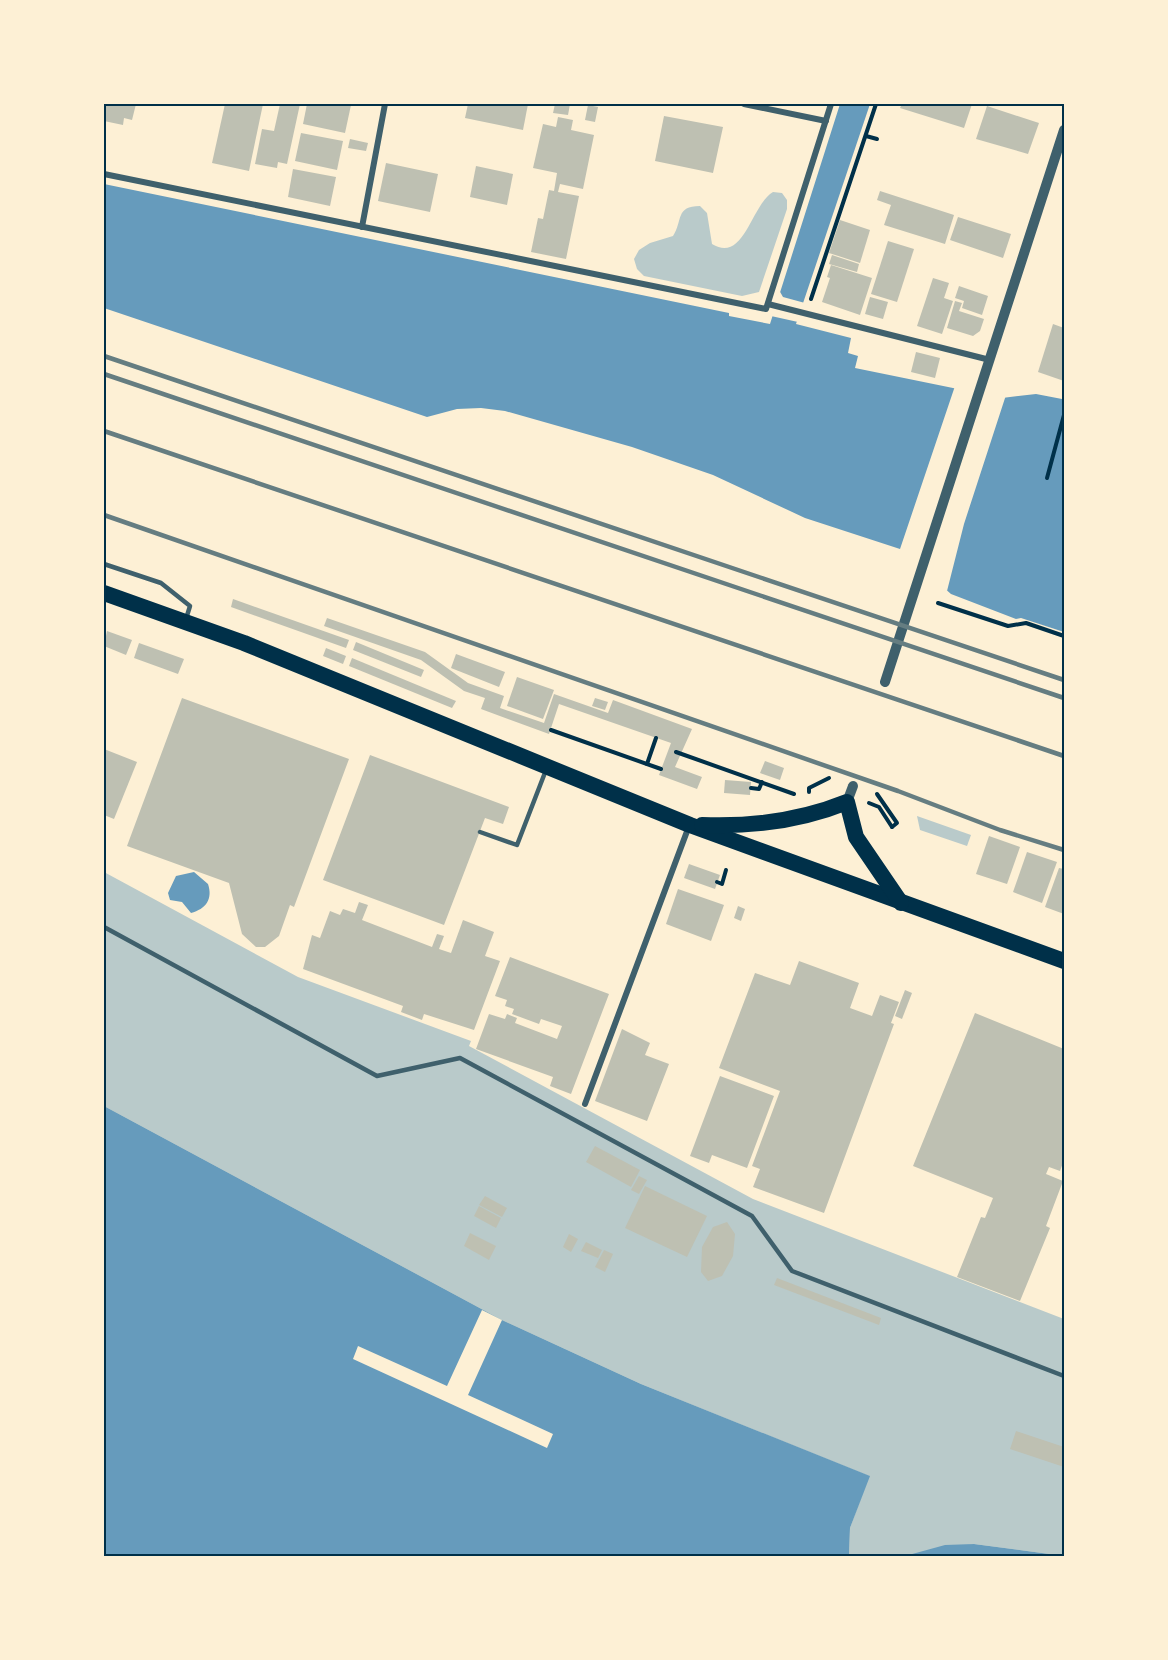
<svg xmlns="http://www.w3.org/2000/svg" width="1168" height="1660" font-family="Montserrat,sans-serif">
<rect width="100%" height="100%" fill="#fdf0d5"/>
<!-- green -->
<g fill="#b9caca">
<path d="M773,192L782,193L787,200V209L759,292L742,296L644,276L637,269L634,259L639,250L650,243L673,236C683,221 675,206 700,206L707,213L712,244C744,264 751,205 773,192Z"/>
<polygon points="917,816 971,835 967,846 920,830"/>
<polygon points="104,872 298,977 471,1041 469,1046 753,1199 1064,1319 1064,1556 974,1544 905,1556 849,1556 850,1528 869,1476 641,1384 502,1320 104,1106"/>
</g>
<!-- water -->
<g fill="#669bbc">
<polygon points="840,104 870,104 796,324 851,338 848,353 858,356 855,368 1002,398 1036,394 1062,399 1064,392 1064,632 1021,618 1016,619 951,594 900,549 805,518 713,475 632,447 505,411 481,408 457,409 427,417 104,308 104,184 729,313 729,316 770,324"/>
<path d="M194,872L208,884C213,899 206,909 191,913L182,902L170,900L168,893L176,876Z"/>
<polygon points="104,1106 502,1320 641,1384 870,1476 850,1528 849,1556 104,1556"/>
<polygon points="974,1544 1064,1556 905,1556 945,1545"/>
</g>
<!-- pier -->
<g fill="#fdf0d5">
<polygon points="779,290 783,297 805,303 798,322 771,316"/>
<polygon points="955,386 1006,395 964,524 947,591 940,588 899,552"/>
<polygon points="482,1310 502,1320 468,1395 553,1434 547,1448 353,1359 358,1346 447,1386"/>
</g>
<!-- building -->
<g fill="#bec0b2">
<polygon points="104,104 136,104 132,120 124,118 123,125 104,121"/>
<polygon points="225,104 263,104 249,171 212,163"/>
<polygon points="280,104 300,104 287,164 278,162 277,168 255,164 262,129 274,131"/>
<polygon points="307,104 351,105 345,133 303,124"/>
<polygon points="468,104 528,104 523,130 465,118"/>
<polygon points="555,104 570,104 568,115 553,113"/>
<polygon points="902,104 972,104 964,128 900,108"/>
<polygon points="588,105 598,107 595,122 585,120"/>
<polygon points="987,106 1039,123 1028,154 976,139"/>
<polygon points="664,116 723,127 713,173 655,161"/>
<polygon points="558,117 573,120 571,130 594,135 583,189 560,184 558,192 579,196 566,259 531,252 538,218 543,219 549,190 554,191 557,173 533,168 543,124 556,127"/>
<polygon points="301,133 343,141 337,170 295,161"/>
<polygon points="350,139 368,143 366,151 348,148"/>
<polygon points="386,163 438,174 430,212 378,201"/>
<polygon points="476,166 513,174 507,205 470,197"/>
<polygon points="293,169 336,177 330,206 288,197"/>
<polygon points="880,191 954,215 945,244 884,225 891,205 877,200"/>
<polygon points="958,217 1011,234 1003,258 950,240"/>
<polygon points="840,220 870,230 860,263 829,253"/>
<polygon points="888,241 914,249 897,302 871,294"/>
<polygon points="832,255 859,264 857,272 829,264"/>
<polygon points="831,265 872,278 860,315 822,302 830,278 827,277"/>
<polygon points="933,278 949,283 944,298 953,301 942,334 917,326"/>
<polygon points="959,286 988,296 982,315 962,308 964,301 955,298"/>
<polygon points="870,297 888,302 883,319 865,314"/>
<polygon points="955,301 962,303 959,311 984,319 980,331 973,336 947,328"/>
<polygon points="1053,324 1064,328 1064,381 1038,372"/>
<polygon points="916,352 940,358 935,378 911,372"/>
<polygon points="233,599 349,640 346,648 231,607"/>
<polygon points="327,618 425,652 468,683 504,696 500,708 544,723 554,694 608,713 613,700 692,729 675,767 702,777 697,789 659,775 671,743 559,704 549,734 481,709 485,698 464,691 421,660 324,626"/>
<polygon points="107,631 132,640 126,655 104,646"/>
<polygon points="356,642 424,670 421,677 353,650"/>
<polygon points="139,643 184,659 178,674 134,658"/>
<polygon points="326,648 346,656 343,664 323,656"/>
<polygon points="456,654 505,672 499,687 451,668"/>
<polygon points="352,658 456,701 452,708 349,666"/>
<polygon points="517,677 554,690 543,719 507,706"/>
<polygon points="182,698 349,759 294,907 290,905 279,936 265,947 256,947 242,934 229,883 127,846"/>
<polygon points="595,698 608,702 605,710 592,706"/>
<polygon points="104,749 137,762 114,819 104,815"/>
<polygon points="370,755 509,807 503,824 485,818 444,925 323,880"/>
<polygon points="765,761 784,768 780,780 760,773"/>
<polygon points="725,780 751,782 750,795 724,793"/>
<polygon points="989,836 1020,847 1007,884 976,874"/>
<polygon points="1027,852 1057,862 1042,903 1013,892"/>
<polygon points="689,864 720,875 715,889 684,878"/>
<polygon points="1059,868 1064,869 1064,914 1045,907"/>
<polygon points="678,889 724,905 711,941 666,924"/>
<polygon points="359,902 368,905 362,920 432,947 437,934 444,936 439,949 451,953 463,920 494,932 485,956 500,961 474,1030 424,1014 422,1020 401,1012 403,1006 303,969 312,935 320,938 330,911 340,915 343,909 355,913"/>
<polygon points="738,906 745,909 741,921 734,918"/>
<polygon points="510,957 609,994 571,1094 550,1086 553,1077 476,1049 489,1014 505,1019 507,1014 517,1018 515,1023 557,1039 562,1026 541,1019 539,1024 512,1014 514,1009 505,1006 507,1000 495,996"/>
<polygon points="799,961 859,983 850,1008 872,1016 880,995 899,1002 891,1023 894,1024 824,1213 753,1187 760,1169 752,1166 780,1091 719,1068 755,973 790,985"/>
<polygon points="905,990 912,993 902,1019 895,1016"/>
<polygon points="975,1013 1064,1049 1064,1160 1060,1171 1049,1167 1046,1174 1063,1181 1046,1226 1050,1228 1020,1301 957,1277 981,1217 985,1218 993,1198 913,1166"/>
<polygon points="622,1029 650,1043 645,1055 669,1064 647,1121 595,1101"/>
<polygon points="720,1076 774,1096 747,1168 712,1155 709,1163 690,1156"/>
<polygon points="595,1146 640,1170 631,1187 586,1162"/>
<polygon points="639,1176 647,1180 639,1194 631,1190"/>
<polygon points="645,1186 707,1216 687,1257 625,1228"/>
<polygon points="485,1196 507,1208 502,1217 479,1205"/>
<polygon points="479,1206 501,1218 496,1228 474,1216"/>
<polygon points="727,1222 735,1234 733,1256 722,1276 708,1281 701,1272 702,1247 713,1227"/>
<polygon points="470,1233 496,1246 489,1260 464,1246"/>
<polygon points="569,1234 578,1239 571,1252 563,1247"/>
<polygon points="586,1242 602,1250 598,1258 581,1251"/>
<polygon points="604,1250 613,1254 605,1272 595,1267"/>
<polygon points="777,1278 881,1318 879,1325 774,1285"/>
<polygon points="1016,1431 1064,1447 1064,1467 1010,1449"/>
</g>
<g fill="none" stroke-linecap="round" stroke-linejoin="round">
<!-- path -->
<g stroke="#003049" stroke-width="4">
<polyline points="866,136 877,139"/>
<polyline points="811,299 876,104"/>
<polyline points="1047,478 1064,415"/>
<polyline points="938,603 1008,626 1026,623 1064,636"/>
<polyline points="551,730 661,769"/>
<polyline points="676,752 794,794"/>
<polyline points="647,764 656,738"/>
<polyline points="751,788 759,789 762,782"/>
<polyline points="809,792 809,788 829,778"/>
<polyline points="877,794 897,823 892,827"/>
<polyline points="869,803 879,807 892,827"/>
<polyline points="717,882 722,884 726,870"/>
</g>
<!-- service -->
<g stroke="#3f606c" stroke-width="4.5">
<polyline points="104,564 161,583 190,606 186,619"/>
<polyline points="480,832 517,845 546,770"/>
<polyline points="104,927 377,1076 460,1058 752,1216 792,1271 1064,1376"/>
</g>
<!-- minor -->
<g stroke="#3f606c" stroke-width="6">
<polyline points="744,104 826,121"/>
<polyline points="104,174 766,309 831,104"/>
<polyline points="362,227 385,104"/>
<polyline points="768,304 990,360"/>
<polyline points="585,1104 689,826"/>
</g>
<!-- tertiary -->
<g stroke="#3f606c" stroke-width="10">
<polyline points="885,682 1064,130"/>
<polyline points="847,802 853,786"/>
</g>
<!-- trunk -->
<g stroke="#003049" stroke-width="16">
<polyline points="104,593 244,643 690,825 1064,961"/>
<path d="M702,825C753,827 800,821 847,802L856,837L901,903"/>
</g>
<!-- rail -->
<g stroke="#657d81" stroke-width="4.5">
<polyline points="104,356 1064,680"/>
<polyline points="104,374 1064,698"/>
<polyline points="104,431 1064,756"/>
<polyline points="104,515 898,791 1000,830 1064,850"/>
</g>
</g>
<!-- border -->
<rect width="1168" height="1660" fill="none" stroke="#fdf0d5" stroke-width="210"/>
<rect x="105" y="105" width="958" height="1450" fill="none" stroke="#003049" stroke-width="2"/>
</svg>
